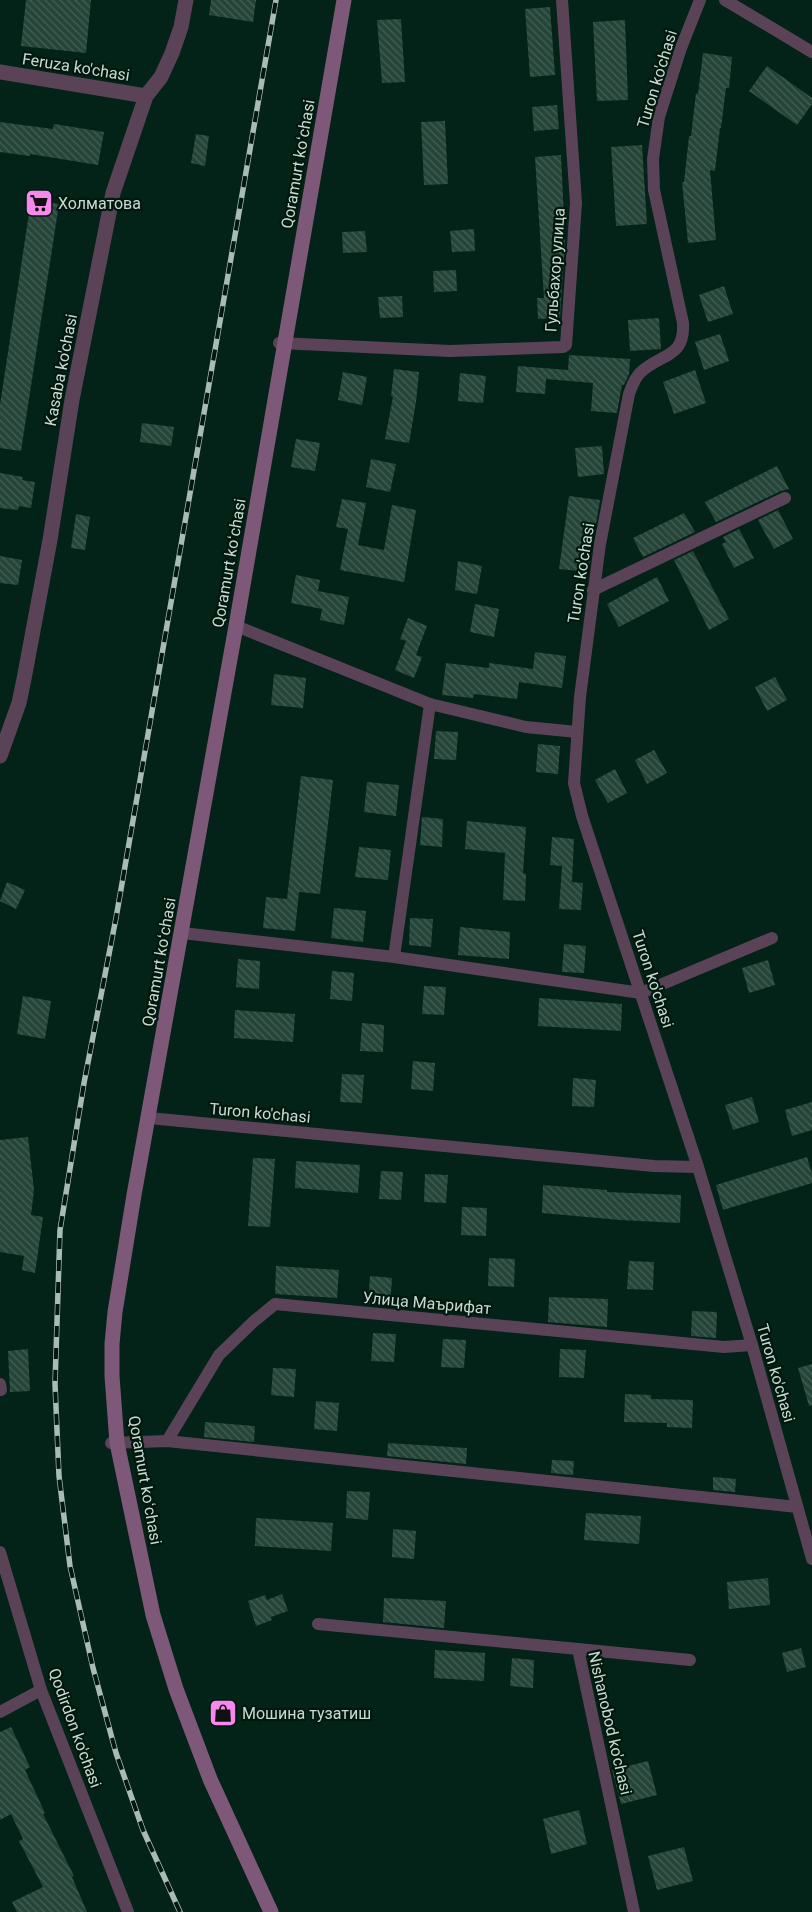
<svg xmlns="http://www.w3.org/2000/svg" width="812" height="1912" font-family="Roboto,sans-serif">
<defs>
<pattern id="building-back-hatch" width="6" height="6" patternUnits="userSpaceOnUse" patternTransform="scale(1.25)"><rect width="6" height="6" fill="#264539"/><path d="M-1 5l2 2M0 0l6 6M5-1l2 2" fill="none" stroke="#445f55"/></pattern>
</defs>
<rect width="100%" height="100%" fill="#032218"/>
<!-- building -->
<g fill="url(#building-back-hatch)">
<polygon points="26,0 91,0 86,53 21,46"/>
<polygon points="211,0 256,0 253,22 209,15"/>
<polygon points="550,7 555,75 530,77 525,9"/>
<polygon points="401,19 405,82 382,83 377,20"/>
<polygon points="625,20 628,100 597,101 593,22"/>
<polygon points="703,53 732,57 729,88 726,88 721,128 720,128 715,171 710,170 716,240 688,243 682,182 684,182 689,136 691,136 696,93 698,94"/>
<polygon points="767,66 812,98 812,104 797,125 749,91"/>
<polygon points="557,105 559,129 534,131 532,107"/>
<polygon points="445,121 448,184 424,185 421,122"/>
<polygon points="0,122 53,129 54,124 104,132 98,165 30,154 30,156 0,152"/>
<polygon points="196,134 209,136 205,166 191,163"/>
<polygon points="642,145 647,224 616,226 611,147"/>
<polygon points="561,155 565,239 560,318 538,319 537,298 544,298 535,157"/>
<polygon points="31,200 59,204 21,451 0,448 0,405"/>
<polygon points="474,229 475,251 452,252 450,231"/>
<polygon points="365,231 367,252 343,253 342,232"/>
<polygon points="456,270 457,291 434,292 433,271"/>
<polygon points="724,286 733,314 708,322 699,295"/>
<polygon points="402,296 403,317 380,318 378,297"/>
<polygon points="659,318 661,349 630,351 628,320"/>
<polygon points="720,334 729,361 704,370 695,342"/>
<polygon points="569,355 630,359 629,374 624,385 622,385 617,413 591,411 593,383 546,379 545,394 516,392 518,366 568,370"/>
<polygon points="394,369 419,372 416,402 409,443 385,439 393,397 391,396"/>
<polygon points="695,370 706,403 674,414 663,382"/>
<polygon points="343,372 367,377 362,405 338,400"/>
<polygon points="460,373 486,376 483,403 458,401"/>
<polygon points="142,423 174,427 171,446 140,442"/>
<polygon points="296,439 320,443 315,471 291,467"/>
<polygon points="602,446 604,474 578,477 575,448"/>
<polygon points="371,459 396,464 390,492 366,487"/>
<polygon points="777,466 789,489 781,491 716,522 705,502"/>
<polygon points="0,473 23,477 22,480 35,482 31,508 19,506 18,510 0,508"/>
<polygon points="569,496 600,500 588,572 559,569"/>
<polygon points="342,499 366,503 358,545 384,550 392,505 416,510 404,582 340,570 348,529 336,527"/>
<polygon points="778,510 793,539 774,549 758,520"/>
<polygon points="684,513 695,532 643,557 633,538"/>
<polygon points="76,514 90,517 85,550 71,548"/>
<polygon points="739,529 754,558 734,568 722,544 726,542 723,537"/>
<polygon points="693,551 729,619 709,630 674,560"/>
<polygon points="0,556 22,560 18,585 0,583"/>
<polygon points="458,561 482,566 477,594 455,590"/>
<polygon points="296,575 320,580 318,591 349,597 344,625 320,620 322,609 291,603"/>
<polygon points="657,577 669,601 619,627 607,604"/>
<polygon points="475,604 499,609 494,637 470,632"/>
<polygon points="408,618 427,626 416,655 422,657 414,678 395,670 406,641 400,639"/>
<polygon points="535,652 566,656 562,688 519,682 517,699 474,694 473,698 442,695 446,663 489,668 489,663 533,669"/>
<polygon points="274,674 306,678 303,708 271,705"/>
<polygon points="775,677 787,700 767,711 755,687"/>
<polygon points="436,731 458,732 456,760 434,759"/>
<polygon points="538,744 560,746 558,774 536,772"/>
<polygon points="654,750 667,773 647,784 635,760"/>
<polygon points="615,769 627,793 608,803 595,780"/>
<polygon points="301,776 333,780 320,894 299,892 295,931 263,928 266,897 287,899"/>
<polygon points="367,782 399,785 396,816 364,812"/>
<polygon points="422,817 443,819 442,847 420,845"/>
<polygon points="467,821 526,827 523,873 526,874 525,901 503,900 505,853 465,849"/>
<polygon points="552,837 574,839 572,882 583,883 581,910 559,909 562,866 550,865"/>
<polygon points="359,847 391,850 388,880 355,877"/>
<polygon points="7,882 25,890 16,909 0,901"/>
<polygon points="334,908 366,911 363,942 331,938"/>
<polygon points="410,918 433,919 431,947 409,945"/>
<polygon points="460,927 510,932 509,959 458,955"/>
<polygon points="564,944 586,946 584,973 562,972"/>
<polygon points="238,959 260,961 259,989 236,987"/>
<polygon points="768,960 775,985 749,993 742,968"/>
<polygon points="332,971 354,973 352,1001 330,999"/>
<polygon points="424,986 446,987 444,1015 422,1014"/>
<polygon points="23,996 51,1001 45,1039 17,1034"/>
<polygon points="539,998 622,1004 621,1031 538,1026"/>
<polygon points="235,1010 295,1014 293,1042 234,1038"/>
<polygon points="362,1023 384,1025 383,1052 360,1051"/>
<polygon points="413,1061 435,1063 433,1091 411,1089"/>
<polygon points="342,1074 364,1075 362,1103 340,1102"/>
<polygon points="573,1078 596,1080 594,1107 572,1106"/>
<polygon points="752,1097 759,1122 733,1130 725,1105"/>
<polygon points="812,1102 812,1130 792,1136 785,1110"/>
<polygon points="28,1137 34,1190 31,1215 43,1217 35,1273 22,1270 24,1256 0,1252 0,1140"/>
<polygon points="807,1157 812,1174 812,1183 723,1210 716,1185"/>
<polygon points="253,1158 275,1159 270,1227 248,1226"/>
<polygon points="296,1161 360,1165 358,1193 295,1188"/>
<polygon points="381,1171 403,1172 401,1200 379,1199"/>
<polygon points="425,1174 448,1175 446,1203 424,1202"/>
<polygon points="543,1185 607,1190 607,1192 681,1195 680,1223 620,1220 542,1213"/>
<polygon points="462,1207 487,1208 486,1236 461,1235"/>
<polygon points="489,1258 515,1259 514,1287 488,1286"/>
<polygon points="629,1261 654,1262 653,1290 627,1289"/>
<polygon points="276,1266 339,1270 337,1298 275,1294"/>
<polygon points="370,1276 392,1278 390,1306 368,1304"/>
<polygon points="549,1297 608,1299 607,1327 548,1322"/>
<polygon points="692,1311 717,1312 716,1338 691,1336"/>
<polygon points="373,1333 396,1334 394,1362 371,1361"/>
<polygon points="443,1339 466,1340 464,1368 441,1367"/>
<polygon points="28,1349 30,1391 10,1392 8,1351"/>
<polygon points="560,1349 586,1350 584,1378 559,1377"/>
<polygon points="812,1364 812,1405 809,1406 798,1368"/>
<polygon points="273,1368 296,1369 294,1397 271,1395"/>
<polygon points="625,1394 651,1395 651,1399 693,1400 692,1428 667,1427 667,1423 624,1422"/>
<polygon points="316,1401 339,1403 337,1431 314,1429"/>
<polygon points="205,1422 255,1426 254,1442 204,1437"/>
<polygon points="388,1443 467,1448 466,1464 387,1456"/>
<polygon points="552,1460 574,1461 573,1475 551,1473"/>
<polygon points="713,1477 736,1479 735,1492 713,1490"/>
<polygon points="347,1491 370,1492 368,1520 346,1518"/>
<polygon points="586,1513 641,1516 639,1544 584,1540"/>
<polygon points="256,1518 333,1523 331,1551 255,1546"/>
<polygon points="393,1529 416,1531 414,1559 392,1557"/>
<polygon points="768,1578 770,1605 729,1609 727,1582"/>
<polygon points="282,1594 288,1611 271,1617 272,1620 256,1626 248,1601 265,1595 267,1600"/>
<polygon points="384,1598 446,1601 444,1628 383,1622"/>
<polygon points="801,1648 806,1667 787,1672 782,1653"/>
<polygon points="435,1650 485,1653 484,1681 434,1678"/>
<polygon points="512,1658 534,1660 533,1688 510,1686"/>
<polygon points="11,1727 30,1767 25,1770 45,1813 43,1814 74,1876 72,1877 87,1912 17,1912 12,1902 43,1887 19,1841 23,1839 11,1814 0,1820 0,1732"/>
<polygon points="648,1761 657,1795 621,1804 612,1770"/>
<polygon points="579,1810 587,1844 551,1854 543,1819"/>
<polygon points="684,1847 693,1881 657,1890 648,1856"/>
</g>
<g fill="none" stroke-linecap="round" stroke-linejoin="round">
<!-- minor -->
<g stroke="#5a4357" stroke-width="12">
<path d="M700,0L681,48L659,117L653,159L654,190L683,323C685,359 660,353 640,373C634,379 632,386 629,394L600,544L580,697L574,783L582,816L698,1167L752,1345L812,1559"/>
<polyline points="725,0 812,52"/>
<polyline points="279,343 450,351 563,347 566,345 576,203 562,0"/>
<polyline points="593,590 785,498"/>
<polyline points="236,626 430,704 526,727 577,732"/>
<polyline points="182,933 394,957 641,993 772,938"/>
<polyline points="394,957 430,704"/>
<polyline points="149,1118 654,1166 698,1167"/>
<polyline points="0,1384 1,1390"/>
<polyline points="167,1441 219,1355 253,1322 275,1304 724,1347 752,1345"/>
<polyline points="111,1443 167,1441 797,1507"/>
<polyline points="0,1552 41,1690 128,1912"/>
<polyline points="318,1624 578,1649 634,1912"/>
<polyline points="578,1649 690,1660"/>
<polyline points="0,1712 41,1690"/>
</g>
<!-- tertiary -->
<g stroke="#5a4357" stroke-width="15">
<polyline points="0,72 146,96"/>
<polyline points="0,756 19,703 24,679 50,540 72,400 113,193 146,96 161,77 172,53 181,27 186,0"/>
</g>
<!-- secondary -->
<polyline stroke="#7e5879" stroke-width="15" points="271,1912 210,1779 176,1689 153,1615 117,1443 112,1376 112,1344 115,1312 134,1195 236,626 344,0"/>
<!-- rail casing -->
<g stroke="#a9bcb4" stroke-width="5.5">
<polyline id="rail" points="180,1912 143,1830 116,1753 93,1668 70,1566 59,1476 55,1384 60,1230 84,1083 116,918 276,0"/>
</g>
<!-- rail -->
<use href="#rail" stroke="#00190f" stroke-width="4" stroke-dasharray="11" stroke-linecap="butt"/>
</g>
<!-- icons -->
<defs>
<g id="supermarket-square" transform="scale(1.4375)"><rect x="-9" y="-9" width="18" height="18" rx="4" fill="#f788ec" stroke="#00190f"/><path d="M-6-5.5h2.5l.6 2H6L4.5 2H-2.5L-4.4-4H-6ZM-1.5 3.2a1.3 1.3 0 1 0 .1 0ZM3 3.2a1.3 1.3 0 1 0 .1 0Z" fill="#111"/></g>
<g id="shop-square" transform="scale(1.4375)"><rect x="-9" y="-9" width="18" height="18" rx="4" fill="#f788ec" stroke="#00190f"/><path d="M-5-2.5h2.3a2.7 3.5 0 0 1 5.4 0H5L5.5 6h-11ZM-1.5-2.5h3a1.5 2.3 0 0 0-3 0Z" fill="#111"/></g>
</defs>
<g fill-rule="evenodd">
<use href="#supermarket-square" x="39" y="203"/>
<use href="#shop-square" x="223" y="1713"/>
</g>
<g text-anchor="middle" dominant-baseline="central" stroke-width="4.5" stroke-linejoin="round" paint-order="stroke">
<!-- street labels -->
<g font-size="16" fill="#c9dad2" stroke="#00190f">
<text transform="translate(76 67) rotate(9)">Feruza ko'chasi</text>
<text transform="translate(657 79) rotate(-73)">Turon ko'chasi</text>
<text transform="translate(298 164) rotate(-80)">Qoramurt koʻchasi</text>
<text transform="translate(555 270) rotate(-86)">Гульбахор улица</text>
<text transform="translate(61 370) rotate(-79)">Kasaba ko'chasi</text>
<text transform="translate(229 563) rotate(-80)">Qoramurt koʻchasi</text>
<text transform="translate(581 573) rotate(-81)">Turon ko'chasi</text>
<text transform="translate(159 962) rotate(-80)">Qoramurt koʻchasi</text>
<text transform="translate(653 979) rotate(72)">Turon ko'chasi</text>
<text transform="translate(260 1113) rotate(5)">Turon ko'chasi</text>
<text transform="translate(427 1303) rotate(5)">Улица Маърифат</text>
<text transform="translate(776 1373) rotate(74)">Turon ko'chasi</text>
<text transform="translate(145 1480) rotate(80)">Qoramurt koʻchasi</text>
<text transform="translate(610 1723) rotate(77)">Nishanobod ko'chasi</text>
<text transform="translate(75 1728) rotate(70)">Qodirdon ko'chasi</text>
</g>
<!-- poi labels -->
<g font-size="16" fill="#c9dad2" stroke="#00190f" text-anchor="start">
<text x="58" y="203">Холматова</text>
<text x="242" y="1713">Мошина тузатиш</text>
</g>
</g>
</svg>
